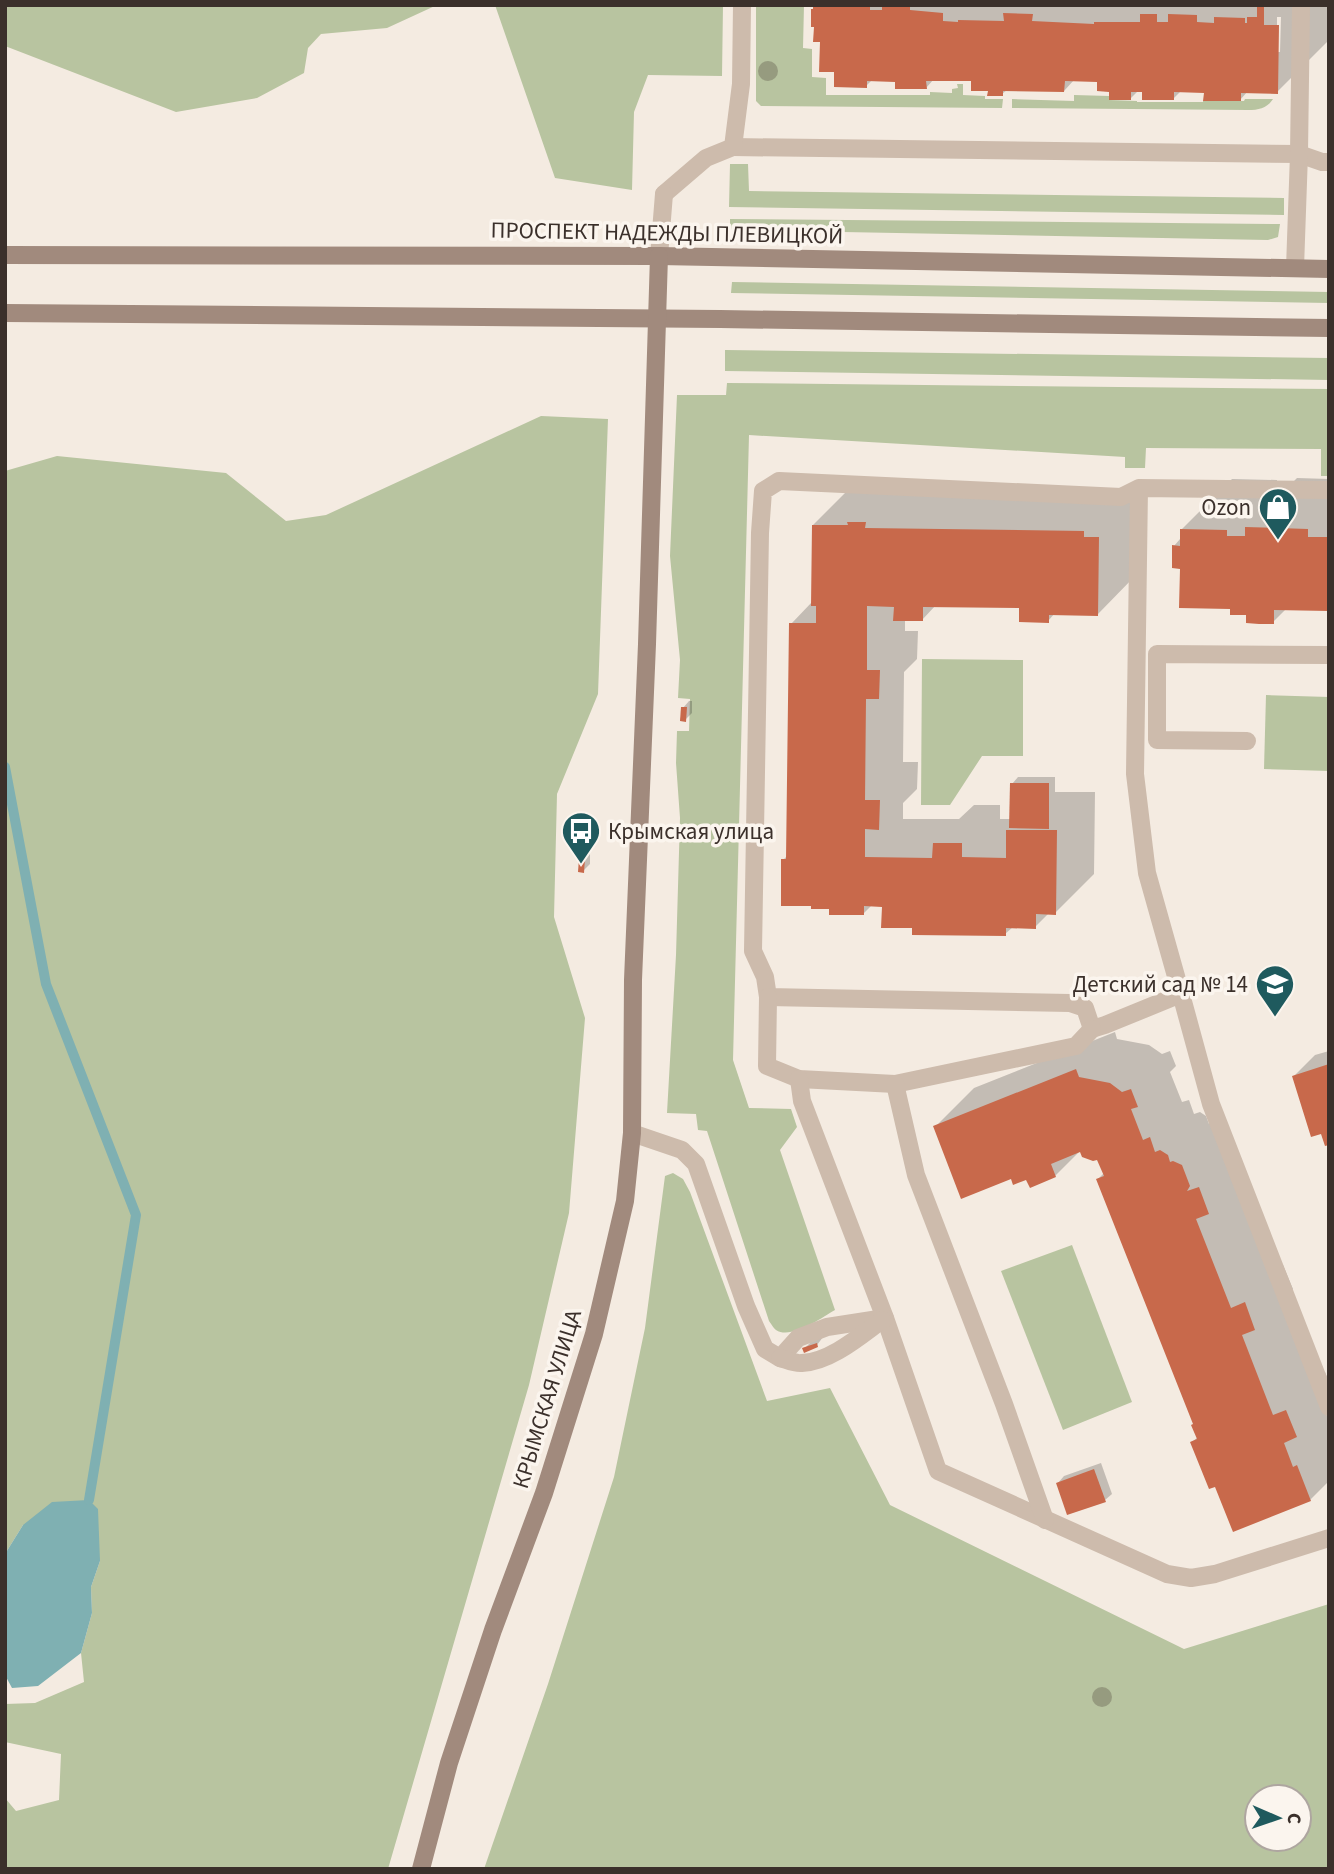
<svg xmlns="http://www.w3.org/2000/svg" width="1334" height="1874" font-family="'Source Sans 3',sans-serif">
<rect width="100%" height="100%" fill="#f4ebe1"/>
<!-- green -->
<g fill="#b8c4a0" fill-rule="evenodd">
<polygon points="5,5 437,5 387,28 321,34 308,48 304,73 257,98 176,112 5,46"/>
<polygon points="495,5 723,5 722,76 648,75 634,112 632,190 555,178"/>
<polygon points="756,5 804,5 803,48 812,49 812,77 826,78 826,95 930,95 930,92 952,93 952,89 958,88 957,84 963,84 963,95 985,96 985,99 1003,99 1002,108 761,106 756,101"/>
<path d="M1074,95L1109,96V100L1137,101V102H1203V101H1244L1245,99H1273C1267,108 1259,110 1248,110L1012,108V99L1074,101Z"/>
<polygon points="730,164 748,164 749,191 1284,198 1284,215 729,207"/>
<polygon points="730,219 1280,224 1278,237 1268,240 730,230"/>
<polygon points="732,282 1329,292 1329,303 731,293"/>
<polygon points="725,350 1329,358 1329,380 725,371"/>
<path d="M727,383L1329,389V476H1321V449L1146,448L1145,468H1125V457L749,435L733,1060L749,1108L791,1109L797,1127L780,1150L835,1310C821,1318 791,1340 776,1330C774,1329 770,1322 769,1321L707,1131L698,1130L696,1114L667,1113L676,955L680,818L676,763L677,731H689L690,699L678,698L680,660L670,556L677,395H726Z"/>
<polygon points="541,416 608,419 598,694 557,794 554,917 585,1018 569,1213 529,1385 388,1869 5,1869 5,1798 16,1811 59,1800 61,1754 5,1742 5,1704 35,1703 84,1682 81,1653 92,1613 91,1587 100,1561 23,1525 5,1554 5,471 57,456 226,473 286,521 326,515"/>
<polygon points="922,659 1023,660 1023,756 982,756 950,805 921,805"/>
<polygon points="1266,695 1329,697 1329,771 1264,769"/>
<path d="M673,1173L683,1179L690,1192L767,1401L830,1388L890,1505L1184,1649L1329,1604V1869H484L548,1684L614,1477L645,1328L665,1176ZM1257,1797H1299V1839H1257Z"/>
<polygon points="1072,1245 1132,1402 1063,1430 1001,1271"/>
</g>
<!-- water -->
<polygon fill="#7fb0b2" points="89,1500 98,1509 100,1561 91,1587 92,1613 81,1653 38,1686 12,1688 5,1675 5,1554 23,1525 52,1502"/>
<!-- shadow -->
<g fill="#0003" fill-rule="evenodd">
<path d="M814,5H1328L1327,42L1277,92L1248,91L1240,100L1205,91H1181L1173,99L1138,91L1130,99L1111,90L1099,80H1074L1064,91L1007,90L1002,94L973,80L934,79L926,88L897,80L873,79L866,86L836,70ZM1277,17H1281L1280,52H1277Z"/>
<polygon points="1297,478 1329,479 1329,609 1287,608 1273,622 1232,607 1181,564 1174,546 1180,539 1182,529 1232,479 1277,480 1277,487 1288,487"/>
<polygon points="852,486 1137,499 1136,575 1098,614 1055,613 1048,621 1021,606 936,605 922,620 905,619 905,631 918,631 917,659 904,672 903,762 918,762 917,789 903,803 903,819 959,819 974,805 1000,805 1000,819 1011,819 1012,784 1018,777 1055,777 1055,792 1095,792 1094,874 1055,913 1049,913 1035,927 1013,927 1005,934 914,926 883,905 872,905 863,914 831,908 783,860 788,855 791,624 812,602 813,525"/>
<polygon points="689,701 692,701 692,713 685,720 683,708"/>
<polygon points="587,852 590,852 590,864 583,871 581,859"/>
<polygon points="1115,1032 1117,1039 1149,1045 1162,1054 1170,1051 1176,1066 1170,1072 1182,1102 1189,1100 1194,1114 1200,1112 1206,1116 1209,1124 1213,1123 1270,1270 1283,1265 1293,1289 1282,1300 1312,1377 1325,1372 1329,1382 1329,1403 1324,1408 1329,1421 1329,1481 1310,1500 1216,1485 1192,1442 1198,1437 1195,1424 1098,1179 1104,1173 1098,1158 1081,1150 1055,1176 1012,1177 935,1127 974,1088"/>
<polygon points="1329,1051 1329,1143 1293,1077 1315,1055"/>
<polygon points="823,1337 817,1345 804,1349 811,1342"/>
<polygon points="1101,1463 1112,1494 1105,1500 1068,1513 1058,1483 1064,1476"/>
</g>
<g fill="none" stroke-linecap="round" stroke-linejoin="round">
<!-- stream -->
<polyline stroke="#7fb0b2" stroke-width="10" points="5,767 46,984 136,1215 89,1500"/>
</g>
<!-- building -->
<g fill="#c8694b">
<polygon points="813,5 870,5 870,10 882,10 882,5 910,5 910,10 943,13 943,21 958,22 958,20 1004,21 1003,13 1033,14 1032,21 1094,24 1094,22 1140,22 1140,14 1157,14 1157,22 1168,22 1168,14 1197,15 1197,22 1214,23 1214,17 1245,18 1245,23 1247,23 1247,17 1257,17 1257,7 1264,7 1264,25 1279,25 1278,94 1241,93 1241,101 1203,101 1204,93 1174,92 1174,100 1142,100 1142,92 1131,92 1131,100 1109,100 1109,92 1097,91 1097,82 1065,81 1064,92 1003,91 1003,96 987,96 988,91 971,91 971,81 926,81 927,89 895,89 895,82 867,81 867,88 834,87 834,72 819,72 820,42 813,42 814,27 811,27 811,9 813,9"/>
<polygon points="847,522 866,522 865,528 1084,531 1084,537 1099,537 1098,616 1049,615 1049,623 1019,622 1019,608 923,607 923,621 893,621 894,607 867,606 867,670 880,670 879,699 866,699 865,800 880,800 879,830 865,829 865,857 932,858 933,843 962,843 962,857 1006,858 1006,830 1057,830 1056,915 1036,914 1036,929 1006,928 1006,936 912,935 912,928 881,928 882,907 864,906 864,915 829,915 829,909 811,909 811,906 781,906 781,859 786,859 789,623 816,623 816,606 811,606 812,525 848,525"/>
<polygon points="1245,527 1308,529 1308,537 1329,537 1329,611 1274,610 1274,624 1259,624 1246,623 1246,615 1230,615 1230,609 1179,608 1180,569 1172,568 1172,545 1180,546 1180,529 1227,530 1227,536 1245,536"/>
<polygon points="681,707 687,707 686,722 680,721"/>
<polygon points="1010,783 1049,783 1049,829 1009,828"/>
<polygon points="579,858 585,858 584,873 578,872"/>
<polygon points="1329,1064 1329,1145 1325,1146 1321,1134 1311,1137 1292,1076"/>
<polygon points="1076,1069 1079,1077 1110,1083 1122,1092 1131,1089 1138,1107 1131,1109 1143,1140 1150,1137 1155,1152 1160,1150 1168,1155 1170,1162 1173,1161 1182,1165 1190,1186 1187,1191 1199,1187 1209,1214 1196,1219 1231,1308 1245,1302 1255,1330 1242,1335 1273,1415 1286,1410 1297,1437 1284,1443 1293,1467 1297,1465 1311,1501 1233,1532 1215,1487 1209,1489 1190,1442 1197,1439 1191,1425 1193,1424 1096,1179 1104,1176 1097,1160 1093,1161 1082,1157 1080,1152 1051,1164 1056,1177 1030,1188 1026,1180 1013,1185 1011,1179 961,1199 933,1126"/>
<polygon points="817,1343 818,1347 804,1353 802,1348"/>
<polygon points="1094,1469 1106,1502 1067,1515 1056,1483"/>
</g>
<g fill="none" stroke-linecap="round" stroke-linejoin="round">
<!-- lane -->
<g stroke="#cdbbac" stroke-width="18">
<polyline points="733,147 1299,154 1322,162 1329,162"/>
<polyline points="664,194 706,158 733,147 741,84 742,5"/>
<polyline points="1295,268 1299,154 1301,5"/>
<polyline points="1139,488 1121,497 779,481 763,491 760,533 753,951 765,977 768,997 1070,1003 1085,1008 1092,1029 1105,1025 1181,994 1147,873 1135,774 1139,488 1329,490"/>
<polyline points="1247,741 1157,740 1157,654 1329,655"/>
<polyline points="1181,994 1211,1104 1329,1407"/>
<polyline points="768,997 767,1066 799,1079 895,1084 1076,1046 1092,1029"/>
<polyline points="799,1079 802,1101 885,1318 938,1471 1167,1574 1191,1578 1215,1574 1329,1538"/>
<polyline points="895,1084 916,1175 1004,1404 1045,1520"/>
<polyline points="632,1133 682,1150 696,1164 746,1306 765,1349 780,1358 798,1338 827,1327 885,1318"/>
<path d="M780,1358C787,1360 795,1364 802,1363C830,1362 860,1336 882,1320"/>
</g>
<!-- street -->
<polyline stroke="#cdbbac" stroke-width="18" points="659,256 664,194"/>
<!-- secondary -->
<g stroke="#a18a7d" stroke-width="18">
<polyline points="5,255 659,256 1329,269"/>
<polyline points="5,313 720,319 1329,328"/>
<polyline points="421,1869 449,1763 493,1630 544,1493 594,1334 625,1201 632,1133 633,980 647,644 659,256"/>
</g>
</g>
<!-- trees -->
<g fill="#969b7f">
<circle cx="768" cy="71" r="10"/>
<circle cx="1102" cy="1697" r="10"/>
</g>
<!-- icons -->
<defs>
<g id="shop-pin" transform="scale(2.0125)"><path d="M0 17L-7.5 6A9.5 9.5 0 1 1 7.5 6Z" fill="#1f5a5e" stroke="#fbf5ee"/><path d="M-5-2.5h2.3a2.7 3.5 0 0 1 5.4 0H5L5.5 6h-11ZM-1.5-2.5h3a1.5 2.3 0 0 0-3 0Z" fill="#fff"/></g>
<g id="bus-pin" transform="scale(2.0125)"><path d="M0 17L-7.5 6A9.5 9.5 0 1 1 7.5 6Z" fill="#1f5a5e" stroke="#fbf5ee"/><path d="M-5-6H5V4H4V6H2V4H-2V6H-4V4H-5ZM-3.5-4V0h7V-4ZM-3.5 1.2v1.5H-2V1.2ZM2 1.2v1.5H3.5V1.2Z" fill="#fff"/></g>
<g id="school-pin" transform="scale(2.0125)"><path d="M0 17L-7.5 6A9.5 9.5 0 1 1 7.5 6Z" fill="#1f5a5e" stroke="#fbf5ee"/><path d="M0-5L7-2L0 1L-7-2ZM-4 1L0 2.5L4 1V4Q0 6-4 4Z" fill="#fff"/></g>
</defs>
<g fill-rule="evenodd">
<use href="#shop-pin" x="1278" y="507"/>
<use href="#bus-pin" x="581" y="831"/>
<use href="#school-pin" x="1275" y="984"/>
</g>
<g text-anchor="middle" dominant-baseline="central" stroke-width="7" stroke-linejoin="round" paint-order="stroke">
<!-- street labels -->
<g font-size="23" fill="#3b302b" stroke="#fbf5ee">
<text transform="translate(667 233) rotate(1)">ПРОСПЕКТ НАДЕЖДЫ ПЛЕВИЦКОЙ</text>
<text transform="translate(547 1399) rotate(-73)">КРЫМСКАЯ УЛИЦА</text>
</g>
<!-- poi labels -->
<g font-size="23" fill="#3b302b" stroke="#fbf5ee" text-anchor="end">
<text x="1251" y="507">Ozon</text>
<text x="608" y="831" text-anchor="start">Крымская улица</text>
<text x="1248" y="984">Детский сад № 14</text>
</g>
</g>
<!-- border -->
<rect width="1334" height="1874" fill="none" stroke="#3b302b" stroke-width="14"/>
<!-- north arrow -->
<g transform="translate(1278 1818) rotate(92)"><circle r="33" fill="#fbf5ee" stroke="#aea6a0" stroke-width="2"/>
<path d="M0-5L12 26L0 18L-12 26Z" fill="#1f5a5e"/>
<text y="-10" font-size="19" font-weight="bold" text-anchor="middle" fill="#3b302b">С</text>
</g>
</svg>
